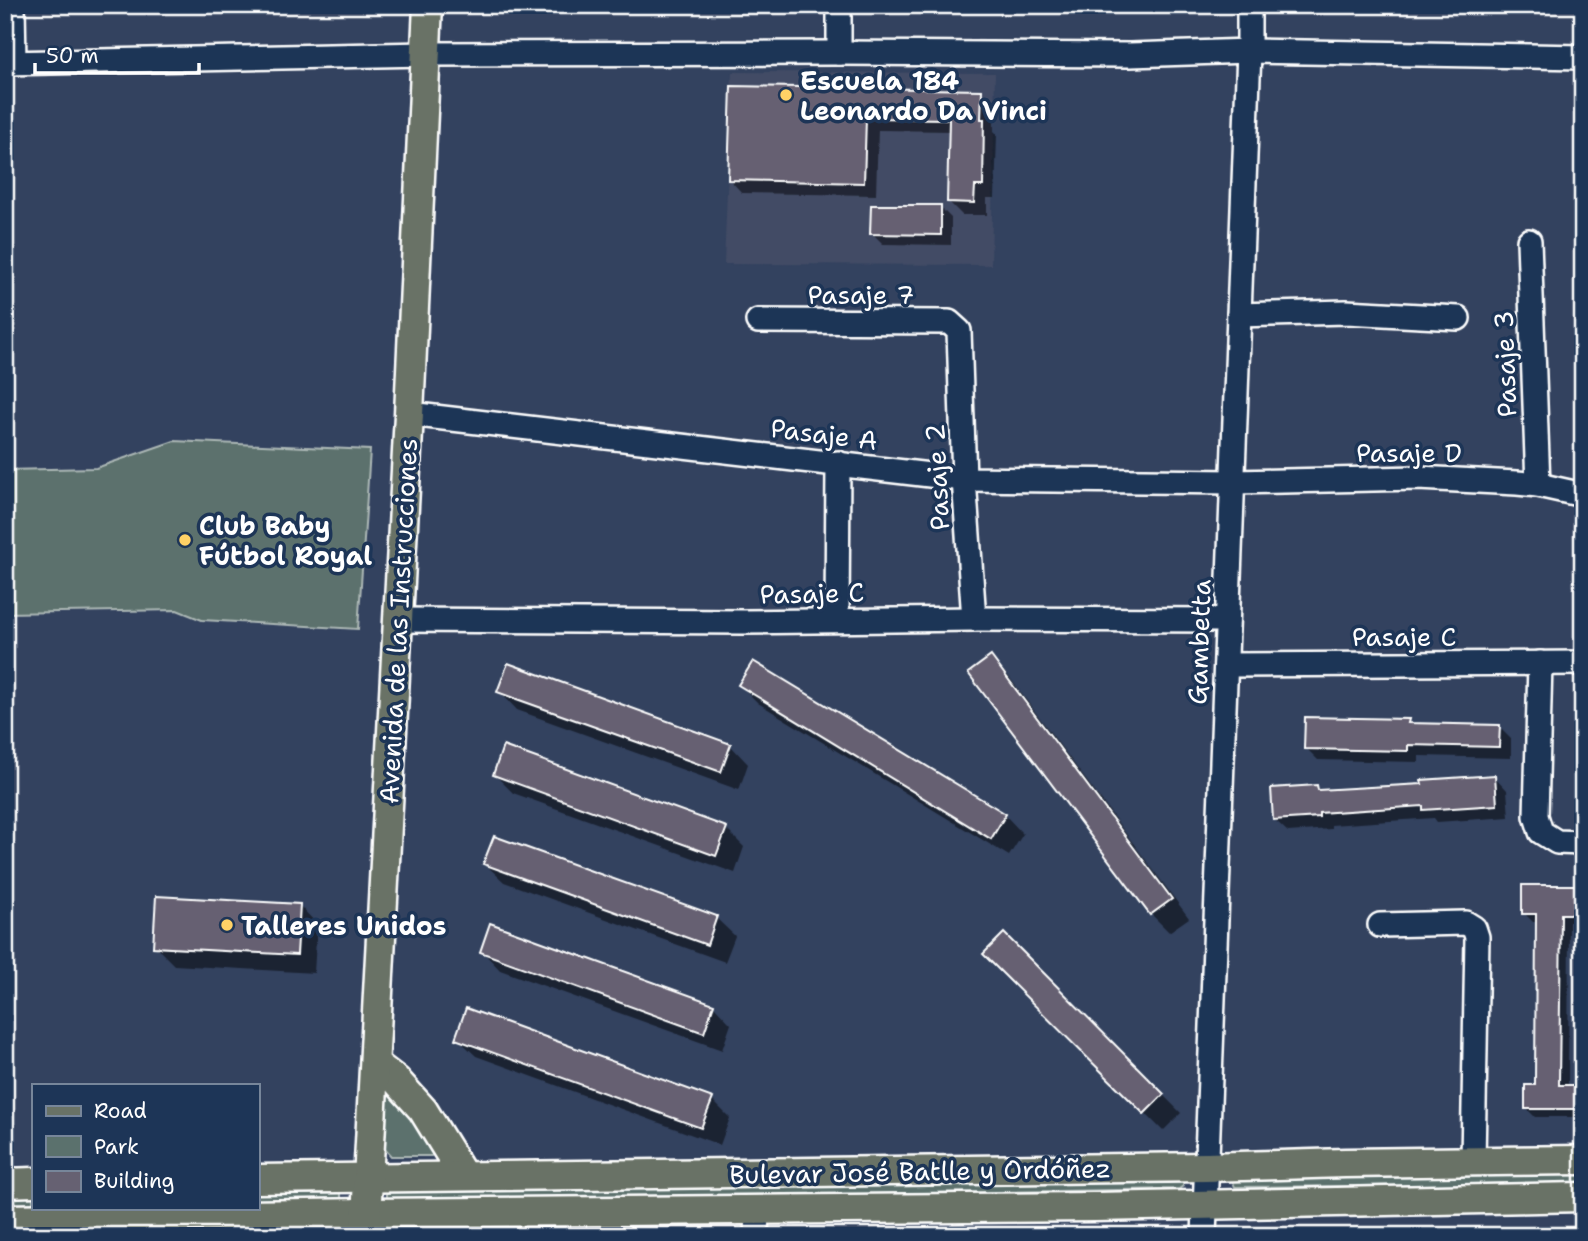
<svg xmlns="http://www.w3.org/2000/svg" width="1588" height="1241" font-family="'Shantell Sans',sans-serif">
<rect width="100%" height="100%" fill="#33425f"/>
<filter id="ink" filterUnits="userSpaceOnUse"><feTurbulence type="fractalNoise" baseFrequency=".0143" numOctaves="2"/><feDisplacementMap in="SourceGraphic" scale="14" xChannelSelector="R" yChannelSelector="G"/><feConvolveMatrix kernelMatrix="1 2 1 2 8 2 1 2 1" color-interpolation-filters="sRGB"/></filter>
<g filter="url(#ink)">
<!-- built -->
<polygon fill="#424b65" points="732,72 995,73 991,265 724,264"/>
<!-- green -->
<g fill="#5b716d" stroke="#adb8b6" stroke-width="2">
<polygon points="174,441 370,450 358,629 202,620 177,610 5,613 5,470 96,468"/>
<polygon points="390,1092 398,1094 434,1153 431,1156 391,1156 383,1147 386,1094"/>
<polygon points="1583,1174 1583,1184 1235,1187 1233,1182 1235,1180"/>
<polygon points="1180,1180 1183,1183 1183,1186 1179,1189 387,1202 387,1192"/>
<polygon points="341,1193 341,1202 257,1203 257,1194"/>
<polygon points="33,1197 33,1207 5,1207 5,1198"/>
</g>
<!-- shadow -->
<g fill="#0007">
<polygon points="733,88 981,92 994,105 994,131 997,134 995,198 987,198 987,215 962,215 949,202 951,131 878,130 876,195 742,193 730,180"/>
<polygon points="940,207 951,218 951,245 883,244 872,233"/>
<polygon points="991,658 1009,677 1189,918 1169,932 1151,914"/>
<polygon points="740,685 1005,815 1023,834 1009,856 758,703"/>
<polygon points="499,691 730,745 748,764 739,790 517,710"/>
<polygon points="1577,718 1583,718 1583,748 1576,742"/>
<polygon points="1408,721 1411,724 1499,727 1511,739 1511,758 1419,756 1419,762 1318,760 1306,748"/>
<polygon points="495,775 726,829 744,847 735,873 513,793"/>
<polygon points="1495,777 1507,790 1509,817 1437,822 1434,818 1331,825 1331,829 1288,832 1275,820 1317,786 1322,792 1424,785"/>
<polygon points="1580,786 1583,786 1583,815 1580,812"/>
<polygon points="485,864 716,918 735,936 725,962 504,882"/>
<polygon points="1583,887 1583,922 1569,922 1568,1087 1583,1087 1583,1117 1535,1117 1526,1108 1536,1086 1538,922 1533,922 1524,913"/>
<polygon points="299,905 317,924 314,973 174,965 155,946"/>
<polygon points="1004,935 1181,1113 1163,1131 986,954"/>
<polygon points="482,951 713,1005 731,1024 722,1050 500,970"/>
<polygon points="457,1038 712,1100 730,1118 720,1145 476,1056"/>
</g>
<!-- building -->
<g fill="#666172" stroke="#fff" stroke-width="2">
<polygon points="731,86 982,90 981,119 984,119 983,186 975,186 974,203 947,202 949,119 866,118 864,183 728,180"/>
<polygon points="871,205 941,205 941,235 870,234"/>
<polygon points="991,656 1172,899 1150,915 968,673"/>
<polygon points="753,661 1006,814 991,839 738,685"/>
<polygon points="508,663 731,744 721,772 497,692"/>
<polygon points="1305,717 1409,719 1408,723 1500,725 1499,747 1408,745 1408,751 1304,749"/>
<polygon points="503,746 727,827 716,856 493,775"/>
<polygon points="1495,775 1497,805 1423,810 1423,806 1319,813 1319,817 1273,820 1271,788 1317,785 1318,790 1422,784 1421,780"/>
<polygon points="494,836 717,916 707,945 483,864"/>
<polygon points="1522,885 1583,885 1583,914 1561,914 1559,1085 1583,1085 1583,1109 1525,1109 1525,1085 1535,1085 1536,914 1522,914"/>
<polygon points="156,896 300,904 297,955 153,947"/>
<polygon points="490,923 714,1004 704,1033 480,952"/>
<polygon points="1004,933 1164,1094 1144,1114 983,954"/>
<polygon points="466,1008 713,1098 701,1128 455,1039"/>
</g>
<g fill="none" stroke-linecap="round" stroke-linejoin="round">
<!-- minor casing -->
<g stroke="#fff" stroke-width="28">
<g id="minor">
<polyline points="13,5 14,63"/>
<polyline points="839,53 839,5"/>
<polyline points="5,63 426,54 839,53 1130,55 1249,51 1583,57"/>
<polyline points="1529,241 1538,485"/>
<polyline points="1239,315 1346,312 1458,318"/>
<polyline points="758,321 949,322 959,331 964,479 974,619"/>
<polyline points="409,414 964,479 1234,482 1418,478 1517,483 1538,485 1583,495"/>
<polyline points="397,620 744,622 974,619 1227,620"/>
<polyline points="837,620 838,463"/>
<polyline points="1540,663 1536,816 1541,832 1557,842 1583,843"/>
<polyline points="1226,665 1583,663"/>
<polyline points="1380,925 1466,923 1474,928 1477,937 1473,1161"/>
<polyline points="756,1236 757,1211"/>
<polyline points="1204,1236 1249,51 1249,5"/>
</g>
</g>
<!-- major casing -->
<g stroke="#fff" stroke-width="33">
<g id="major">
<polyline points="375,1064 396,1080 423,1110 463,1175"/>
<polyline points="257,1179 1206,1167 1345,1163 1583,1160"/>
<polyline points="5,1183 33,1182"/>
<polyline points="5,1219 366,1213 1095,1207 1583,1197"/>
<polyline points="365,1236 409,414 428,5"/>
</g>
</g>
<!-- minor -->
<use href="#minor" stroke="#1d3557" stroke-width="23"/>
<!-- major -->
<use href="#major" stroke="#697266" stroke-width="28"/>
</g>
</g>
<!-- markers -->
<g fill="#ffd166" stroke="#1d3557" stroke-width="2.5">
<circle cx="786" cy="95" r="7"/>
<circle cx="185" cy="540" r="7"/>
<circle cx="227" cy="925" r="7"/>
</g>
<g text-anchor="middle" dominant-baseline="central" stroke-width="7" stroke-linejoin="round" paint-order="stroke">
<!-- poi labels -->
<g font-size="26" font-weight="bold" fill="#fff" stroke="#1d3557" text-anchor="start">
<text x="800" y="80">Escuela 184<tspan x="800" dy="30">Leonardo Da Vinci</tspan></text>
<text x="199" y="525">Club Baby<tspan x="199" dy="30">Fútbol Royal</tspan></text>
<text x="241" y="925">Talleres Unidos</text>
</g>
<!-- street labels -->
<g font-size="26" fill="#fff" stroke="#1d3557">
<text x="861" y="294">Pasaje 7</text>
<text transform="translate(1505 364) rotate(-92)">Pasaje 3</text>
<text transform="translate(824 434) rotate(7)">Pasaje A</text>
<text x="1409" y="452">Pasaje D</text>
<text transform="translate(937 477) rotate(-93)">Pasaje 2</text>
<text transform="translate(812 593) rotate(-1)">Pasaje C</text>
<text transform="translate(398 621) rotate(-87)">Avenida de las Instrucciones</text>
<text x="1404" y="636">Pasaje C</text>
<text transform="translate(1199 642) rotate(-88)">Gambetta</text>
<text transform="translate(920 1171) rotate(-1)">Bulevar José Batlle y Ordóñez</text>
</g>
</g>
<!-- margin -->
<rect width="1588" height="1241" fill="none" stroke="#1d3557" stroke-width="28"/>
<rect x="14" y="14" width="1560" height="1213" fill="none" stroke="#fff" stroke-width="2.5" filter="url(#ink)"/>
<!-- legend -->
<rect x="32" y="1084" width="228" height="126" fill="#1d3557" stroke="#77869a" stroke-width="2"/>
<rect x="46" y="1106" width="35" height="10" fill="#697266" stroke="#77869a" stroke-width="2"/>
<text x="94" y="1118" font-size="21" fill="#ffffff">Road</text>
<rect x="46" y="1136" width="35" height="21" fill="#5b716d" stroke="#77869a" stroke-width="2"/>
<text x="94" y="1154" font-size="21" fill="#ffffff">Park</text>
<rect x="46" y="1171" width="35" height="21" fill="#666172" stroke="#77869a" stroke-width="2"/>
<text x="94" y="1188" font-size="21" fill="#ffffff">Building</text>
<!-- scale -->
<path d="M35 63v10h164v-10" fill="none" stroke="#ffffff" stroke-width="3.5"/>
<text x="46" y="63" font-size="21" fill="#ffffff" stroke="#1d3557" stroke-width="5" paint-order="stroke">50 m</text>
</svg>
